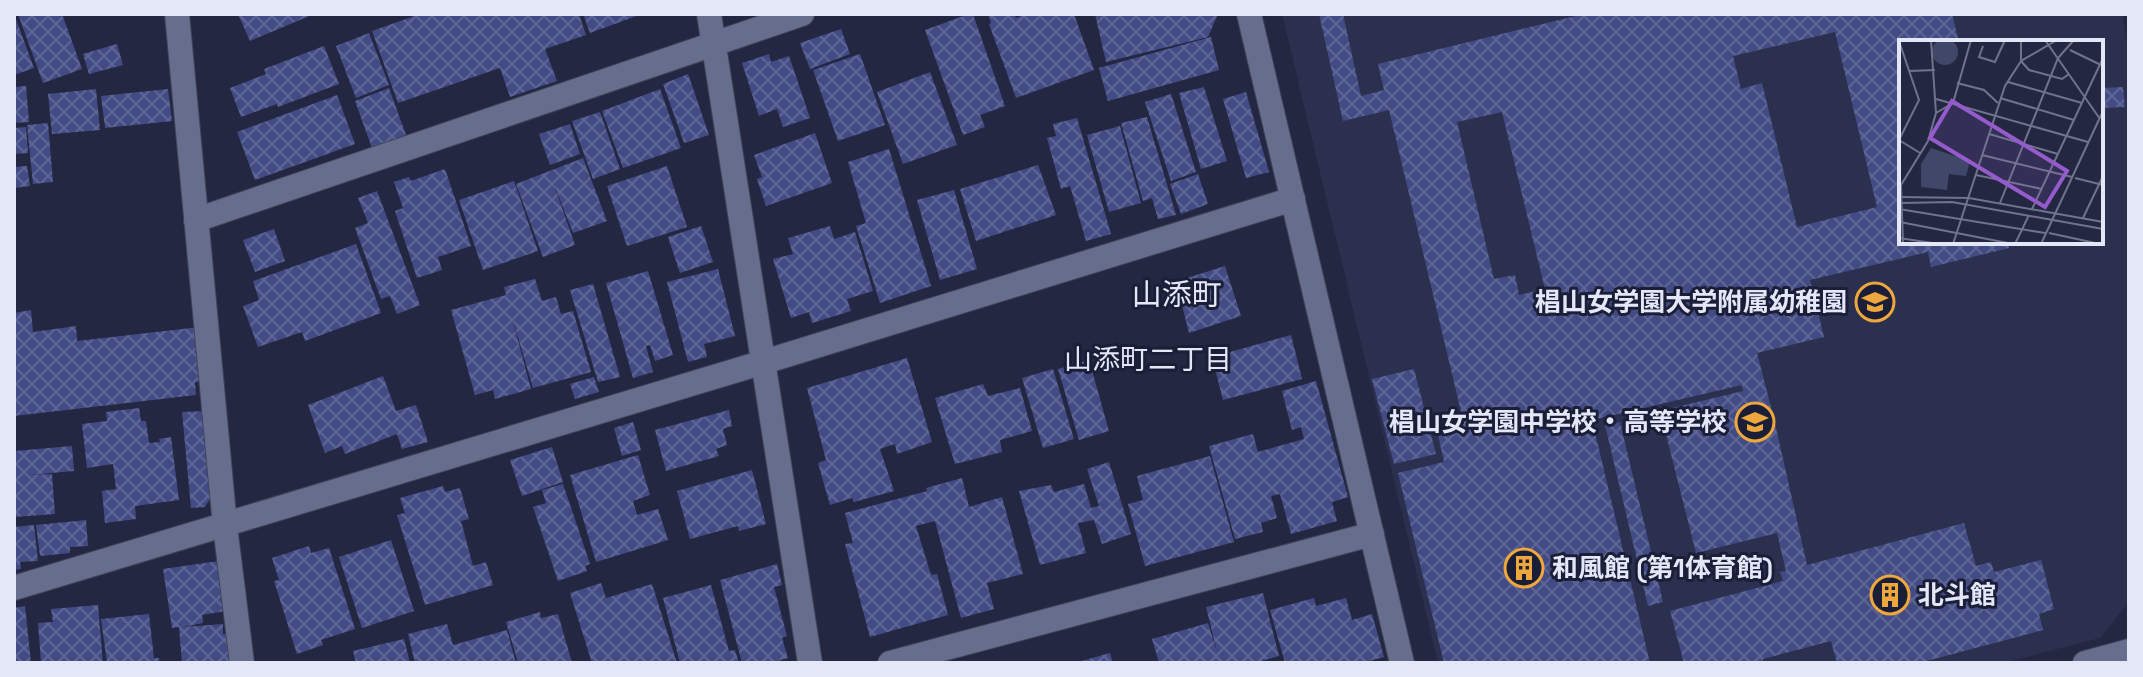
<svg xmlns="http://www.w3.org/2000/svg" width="2143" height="677" font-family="'Space Grotesk','Noto Sans JP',sans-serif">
<defs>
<pattern id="building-cross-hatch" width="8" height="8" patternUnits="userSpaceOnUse" patternTransform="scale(2)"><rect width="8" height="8" fill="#434b84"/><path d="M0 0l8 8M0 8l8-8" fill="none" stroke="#5e6596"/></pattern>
</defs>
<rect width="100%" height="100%" fill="#232741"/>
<!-- built -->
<path fill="#2b304f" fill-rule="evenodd" d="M1282,14H2122L2129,52V602L2100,638L2003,663H1438ZM1901,42H2101V242H1901Z"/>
<!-- building -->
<g fill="url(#building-cross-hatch)" fill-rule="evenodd">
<polygon points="14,14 34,68 14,75"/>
<polygon points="18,14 62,14 82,69 43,83"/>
<polygon points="238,14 314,14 250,41"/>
<polygon points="420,14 579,14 586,35 545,49 557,81 510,97 500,68 398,103 372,31"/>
<polygon points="583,14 642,14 590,33"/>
<polygon points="969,14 973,14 1005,106 980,115 985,127 963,135 925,30"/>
<polygon points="995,14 1014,14 1016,18 1026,14 1074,14 1094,70 1016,98 989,24 991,23 989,16"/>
<polygon points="1095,14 1217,14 1217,16 1208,37 1106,62"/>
<path d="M1319,14H1343L1361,96L1384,90L1378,64L1584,14H1952L1959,42H1901V242H2007L2009,248L1931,267L1928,252L1810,280L1824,337L1757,353L1774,419L1807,565L1964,523L1976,566L1991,562L1994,572L2041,560L2054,609L2039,614L2043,630L1919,663H1837L1831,641L1763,659V663H1684L1670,611L1783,581L1780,572L1786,571L1777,533L1696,553L1660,411L1743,391L1742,385L1592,420L1650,663H1444L1398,473L1444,462L1437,430L1464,424L1389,110L1343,121ZM1835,32L1877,207L1797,227L1762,83L1741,89L1733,56ZM1502,112L1545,289L1519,295L1515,275L1494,279L1457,122Z"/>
<polygon points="841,29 850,54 810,69 800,43"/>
<polygon points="369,33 389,85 356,98 336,46"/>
<polygon points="1211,37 1219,70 1108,101 1099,68"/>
<polygon points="117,44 123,65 89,74 83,54"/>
<polygon points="324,46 339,84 278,107 277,104 241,117 230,88 266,74 264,69"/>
<polygon points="769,54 771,62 789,56 810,118 783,127 777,109 759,116 742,63"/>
<polygon points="860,54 885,125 838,141 813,70"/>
<polygon points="930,72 957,145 903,164 877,92"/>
<polygon points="688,74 709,135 684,143 663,84"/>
<polygon points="26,86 29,122 14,123 14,87"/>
<polygon points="1204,87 1227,161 1201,169 1179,93"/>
<polygon points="2123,87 2125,107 2101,108 2101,88"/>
<polygon points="389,88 406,135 372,148 355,101"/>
<polygon points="96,89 100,130 52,134 48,94"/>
<polygon points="168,89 172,121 105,128 101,96"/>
<polygon points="660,89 681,148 623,168 602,111"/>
<polygon points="1246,92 1269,172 1246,178 1223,99"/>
<polygon points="1171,94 1196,172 1171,181 1145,102"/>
<polygon points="337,95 355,144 255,180 237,132"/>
<polygon points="600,112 620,169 593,179 572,121"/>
<polygon points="1147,117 1176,215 1158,219 1152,198 1143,201 1121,123"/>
<polygon points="1077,118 1111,234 1086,241 1070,186 1061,189 1047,138 1056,136 1053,124"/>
<polygon points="48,123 53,182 33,184 27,125"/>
<polygon points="570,124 580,154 550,165 539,134"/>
<polygon points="1120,126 1141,203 1109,212 1087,135"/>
<polygon points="26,127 28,153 14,154 14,128"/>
<polygon points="815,133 832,183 766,206 757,179 762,177 754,155"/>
<polygon points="889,149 931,286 880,303 856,226 866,223 848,162"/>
<polygon points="583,158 607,221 573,233 553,182 575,245 543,257 516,184"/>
<polygon points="1038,165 1056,215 976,241 960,189"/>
<polygon points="27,166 30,186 14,188 14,167"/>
<polygon points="667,166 687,227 627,246 607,186"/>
<polygon points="445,169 471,246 438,257 442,270 417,278 395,211 403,208 394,182 409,177 411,181"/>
<polygon points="1198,174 1208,204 1181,214 1170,184"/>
<polygon points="514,181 538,251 483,270 459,200"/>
<polygon points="954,190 977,269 940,280 917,200"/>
<polygon points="377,191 420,305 397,314 390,296 381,299 355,228 368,223 358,198"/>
<polygon points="701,226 713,262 680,273 668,237"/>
<polygon points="830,226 834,239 855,232 873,291 847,299 851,311 812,323 809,312 791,318 773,259 793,254 788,238"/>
<polygon points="274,229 285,261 255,272 243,240"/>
<polygon points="356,244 381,313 305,341 302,332 258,347 243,306 259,300 253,281"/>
<polygon points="1225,266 1241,316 1189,333 1179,293 1190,291 1187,278"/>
<polygon points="718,269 735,336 704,344 707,357 688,362 667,282"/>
<polygon points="648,271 673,355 655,361 650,345 646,346 653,372 633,378 606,283"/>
<polygon points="535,279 542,301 556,297 561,314 573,311 591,372 533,388 511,314 531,389 495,399 493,390 475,395 451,310 506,295 504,287"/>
<polygon points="593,284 620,377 598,382 570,290"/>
<polygon points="31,310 33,332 76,326 77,341 200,327 206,381 195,382 196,395 14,416 14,313"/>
<polygon points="1291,335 1302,379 1223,400 1212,357"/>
<polygon points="907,358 932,442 897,454 895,444 880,449 894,491 854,502 852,498 830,505 818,463 826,460 807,388"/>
<polygon points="1089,360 1109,431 1079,440 1058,369"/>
<polygon points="1053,369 1074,439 1043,448 1022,378"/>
<polygon points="1414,369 1436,454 1394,464 1372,379"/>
<polygon points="383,376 396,411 416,405 428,442 402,449 397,434 345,454 342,446 325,453 308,405"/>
<polygon points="594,377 599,392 575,399 570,384"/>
<polygon points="1316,381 1348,497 1332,502 1337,521 1291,534 1280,494 1271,496 1277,518 1261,523 1263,532 1235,539 1209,446 1253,434 1258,452 1304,439 1301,427 1292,430 1282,391"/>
<polygon points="983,384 988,396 1020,388 1032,431 1000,440 1002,452 955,464 935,398"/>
<polygon points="139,408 141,421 146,421 149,443 160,442 159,439 171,437 179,500 135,506 136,519 105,523 102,491 116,489 113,464 87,468 82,424 107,421 106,412"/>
<polygon points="729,410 732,426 723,429 727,445 716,449 719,456 666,471 655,430"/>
<polygon points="206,411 214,492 205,507 191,508 182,412"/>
<polygon points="633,422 641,450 622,456 614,428"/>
<polygon points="1620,422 1663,602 1648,606 1605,425"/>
<polygon points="72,446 74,471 28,475 52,474 55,514 14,517 14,451"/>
<polygon points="552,447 563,482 522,496 510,460"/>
<polygon points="638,455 650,495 633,501 637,515 658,509 668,540 596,562 570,475"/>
<polygon points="1210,456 1234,542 1145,566 1128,504 1143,500 1137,476"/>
<polygon points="1109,462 1131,534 1102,544 1094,520 1078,523 1086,553 1040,565 1019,491 1051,485 1054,492 1084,484 1091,508 1099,506 1087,469"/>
<polygon points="752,470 766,524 739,531 738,526 690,539 677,491"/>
<polygon points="962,478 969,507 1002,497 1023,574 987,583 994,609 961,618 935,521 916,526 931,575 937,574 948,615 870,637 845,544 853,543 845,513 927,491 926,488"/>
<polygon points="563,484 590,564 585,566 587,571 558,581 533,507 546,503 542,490"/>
<polygon points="443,486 445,492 460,488 469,519 461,521 473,566 486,562 493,585 425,605 397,515 405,513 400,498"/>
<polygon points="86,520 88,546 70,547 70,553 40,556 36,525"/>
<polygon points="34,525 38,561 20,562 21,569 14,570 14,527"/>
<polygon points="391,540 414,611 362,628 339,557"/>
<polygon points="309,546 311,553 329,548 355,629 321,640 323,645 297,654 274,581 279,580 272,558"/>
<polygon points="219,561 226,611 202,615 203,623 183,627 223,624 223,634 228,634 230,663 182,663 179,627 172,628 163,569"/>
<polygon points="777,564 782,585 774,587 787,636 782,638 788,658 771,663 742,663 720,580"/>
<polygon points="601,583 606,598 652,584 677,663 592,663 570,593"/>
<polygon points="711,585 729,651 735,650 739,663 680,663 663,598"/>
<polygon points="1263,593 1279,656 1254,663 1159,663 1152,639 1208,623 1217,652 1206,607"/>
<polygon points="1314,598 1316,606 1346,598 1352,620 1372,614 1384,657 1362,663 1285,663 1270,610"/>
<polygon points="98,605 103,663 41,663 38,623 53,622 51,609"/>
<polygon points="25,606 31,663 14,663 14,608"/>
<polygon points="540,612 541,618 558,614 572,663 518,663 506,622"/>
<polygon points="149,614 154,658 159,658 160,663 107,663 101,619"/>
<polygon points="447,624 453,645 507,630 516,663 415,663 408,634"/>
<polygon points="404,639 410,663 356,663 353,651"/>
<polygon points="1110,653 1113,663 1078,663 1078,662"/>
</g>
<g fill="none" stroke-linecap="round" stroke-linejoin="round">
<!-- minor casing -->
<g stroke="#404459" stroke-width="26">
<g id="minor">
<polyline points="177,14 225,526 242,663"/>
<polyline points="709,14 810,663"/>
<polyline points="1249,14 1402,663"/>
<polyline points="196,220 802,14"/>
<polyline points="14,588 764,362 1293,199"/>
<polyline points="890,663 1372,534"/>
<polyline points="2085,663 2129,651"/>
</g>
</g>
<!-- minor -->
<use href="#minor" stroke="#676d8c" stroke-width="24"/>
</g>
<!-- icons -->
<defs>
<g id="school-ring" transform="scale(2)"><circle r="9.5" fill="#1a1e37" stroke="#eea73c" stroke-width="1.5"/><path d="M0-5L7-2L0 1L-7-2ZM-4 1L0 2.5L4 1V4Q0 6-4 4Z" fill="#eea73c"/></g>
<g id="building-ring" transform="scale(2)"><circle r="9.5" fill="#1a1e37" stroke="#eea73c" stroke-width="1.5"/><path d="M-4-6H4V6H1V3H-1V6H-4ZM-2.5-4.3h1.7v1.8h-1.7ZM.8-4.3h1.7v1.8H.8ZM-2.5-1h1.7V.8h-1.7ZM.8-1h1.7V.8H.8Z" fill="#eea73c"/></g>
</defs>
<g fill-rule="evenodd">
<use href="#school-ring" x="1875" y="302"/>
<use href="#school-ring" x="1755" y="422"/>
<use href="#building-ring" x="1524" y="568"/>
<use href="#building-ring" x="1890" y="595"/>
</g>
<g text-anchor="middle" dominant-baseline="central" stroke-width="6" stroke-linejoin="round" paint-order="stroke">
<!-- poi labels -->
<g font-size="26" font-weight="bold" fill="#e3e7f8" stroke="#1a1e37" text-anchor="end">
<text x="1847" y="302">椙山女学園大学附属幼稚園</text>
<text x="1727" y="422">椙山女学園中学校・高等学校</text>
<text x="1552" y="568" text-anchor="start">和風館 (第1体育館)</text>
<text x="1918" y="595" text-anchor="start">北斗館</text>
</g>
<!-- neighbourhood labels -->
<g font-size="28" fill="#e3e7f8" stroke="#1a1e37">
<text x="1148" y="359">山添町二丁目</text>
</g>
<!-- quarter labels -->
<g font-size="30" fill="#e3e7f8" stroke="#1a1e37">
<text x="1177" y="294">山添町</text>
</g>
</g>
<!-- overview -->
<g transform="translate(1899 40)">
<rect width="204" height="204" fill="#232741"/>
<path d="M33 12a13 13 0 1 1 26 0a13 13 0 1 1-26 0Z" fill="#414768"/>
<path d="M32,108L71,121L67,136L50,134L48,150L22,147V124Z" fill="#414768"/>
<path fill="none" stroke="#70748a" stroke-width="2" d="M122,0V21L130,30L163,39L170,34M146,0L201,79M0,1L20,60L0,100M84,6L80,17L96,22L106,0M171,10L204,26M10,31L36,30M109,42L183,63M58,43L85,50L99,63M101,58L175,80M37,59L189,102M37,73L54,63L72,0M90,94L159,114M0,100L21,113M83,115L173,137M77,135L143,149M176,138L204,145M0,157L70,158L204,182M2,163L53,162L204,189M101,163L159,18L175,0M0,169L146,193M133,169L204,18M184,178L204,136M1,182L114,204M150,193L201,204M0,198L40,204M4,204L2,145L29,101L37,73L32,0M54,204L106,46L122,21L158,0M116,204L130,175M142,204L204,71"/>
<path fill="#955bcd" fill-opacity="0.15" stroke="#955bcd" stroke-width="4" d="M53,61L168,131L146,167L31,98Z"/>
<rect width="204" height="204" fill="none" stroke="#e3e7f8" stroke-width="4"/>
</g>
<!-- border -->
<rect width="2143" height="677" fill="none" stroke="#e3e7f8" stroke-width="32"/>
</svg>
